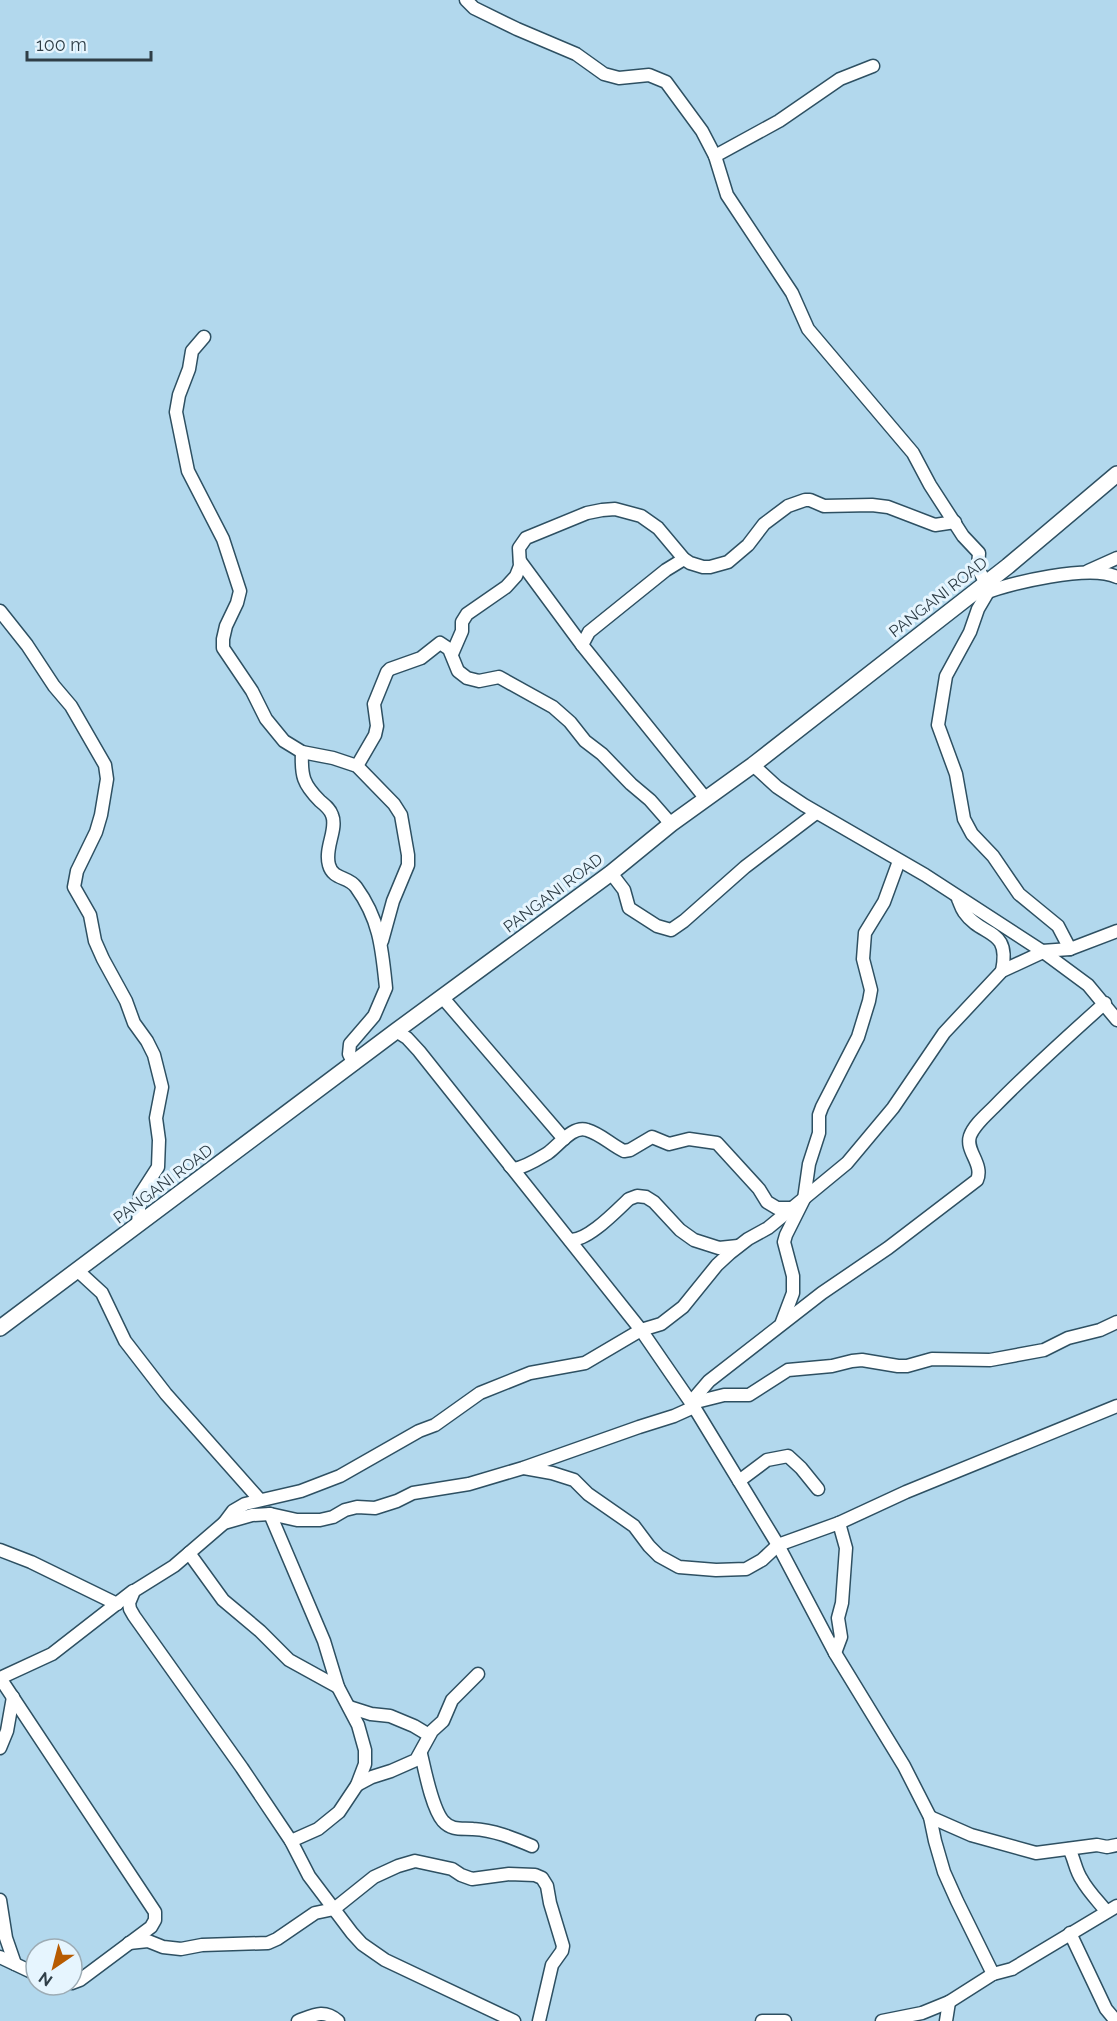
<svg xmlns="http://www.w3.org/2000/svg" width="1117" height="2021" font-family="Raleway,sans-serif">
<rect width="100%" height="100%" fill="#b2d8ed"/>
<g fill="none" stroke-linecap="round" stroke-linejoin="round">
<!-- minor casing -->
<g stroke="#2e5062" stroke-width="15">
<g id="minor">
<polyline points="466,0 474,8 517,29 576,54 604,74 619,78 649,75 666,82 702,131 715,156 727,195 792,293 808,329 913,453 930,485 963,536 979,553 978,568 985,582"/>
<polyline points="715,156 779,121 840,79 873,66"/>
<polyline points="204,337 192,351 189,369 179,395 176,412 188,471 223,539 240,591 237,603 226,626 223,639 223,648 252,691 266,719 284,741 302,752 333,758 357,766 394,804 401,815 408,855 408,865 393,901 382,941"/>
<polyline points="520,561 582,645 706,799"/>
<polyline points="1088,571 1117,558"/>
<polyline points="988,592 978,609 970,632 946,676 938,725 956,774 964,819 972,834 993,856 1019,894 1058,926 1070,949"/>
<path d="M982,594C1011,583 1089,564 1117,577"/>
<polyline points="0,611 27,645 54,686 71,706 105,765 107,779 101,815 96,832 77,871 74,887 90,915 95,941 103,959 126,1001 134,1023 147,1041 154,1055 162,1087 156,1118 159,1140 158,1167 140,1195 138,1225"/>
<polyline points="582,645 589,632 666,570 684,559"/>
<polyline points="452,654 462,631 462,622 467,614 506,587 516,576 520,566 519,548 526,538 587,513 602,510 615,509 641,516 658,528 684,559 690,563 703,567 710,567 728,562 748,545 764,524 788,506 805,500 810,500 824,506 872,505 888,507 935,525 955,522"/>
<path d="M302,752C301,776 303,784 320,801C325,805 330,809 332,815C338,829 324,848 329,865C333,880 348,876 356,887C380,920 382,949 386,988L374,1016L350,1044L349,1054L354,1064"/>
<polyline points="753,765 777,787 804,805 925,875 1042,951 1088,985 1117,1020"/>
<polyline points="357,766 375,735 377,726 374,704 387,672 390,669 421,658 440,643 449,649 458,671 467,678 479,681 499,677 553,707 570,722 585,741 602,754 631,784 650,800 671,824"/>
<polyline points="611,873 624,890 629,908 657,926 671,930 684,921 745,867 816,813"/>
<path d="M958,899C960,903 961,908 964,912C982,938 1011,927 1002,971"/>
<polyline points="1042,951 1070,949 1117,931"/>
<polyline points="443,998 564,1139"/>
<polyline points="396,1031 407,1038 419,1051 641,1330 694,1407 778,1545 835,1653 904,1766 930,1817 935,1841 944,1872 957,1901 993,1974"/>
<path d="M510,1166L514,1169C526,1167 538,1159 548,1153C559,1145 573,1125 587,1130C601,1134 611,1145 624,1151L630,1150L652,1137L669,1144L689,1139L717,1143L759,1189L767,1202L777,1208H793"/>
<path d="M570,1240C588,1241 616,1211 629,1199L637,1196L646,1197L654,1202L680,1230L694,1240L719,1248L738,1246"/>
<polyline points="77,1270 102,1293 125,1341 166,1394 260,1500"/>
<polyline points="782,1322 793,1293 793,1276 784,1242 786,1235 804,1199 809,1164 819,1133 819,1115 822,1107 858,1037 869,1001 871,990 863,959 865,933 884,902 899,861"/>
<path d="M691,1402L709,1381L822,1293L888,1248L977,1180C984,1164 965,1151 970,1136C974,1125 986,1115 994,1107C1029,1071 1067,1037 1105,1003"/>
<polyline points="692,1403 724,1395 749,1395 788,1370 832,1366 852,1361 862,1360 898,1366 907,1366 932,1359 990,1360 1044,1350 1068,1338 1100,1330 1117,1322"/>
<polyline points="524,1468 552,1473 574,1480 588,1494 634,1526 649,1546 659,1556 679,1567 716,1570 746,1569 762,1560 778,1545 839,1523 906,1492 1117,1406"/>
<polyline points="739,1481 767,1460 788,1456 801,1468 818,1489"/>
<polyline points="270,1514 324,1641 338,1687 358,1725 365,1750 365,1764 357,1785 339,1812 318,1829 291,1841"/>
<polyline points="224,1523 233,1511 245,1504 301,1491 340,1476 419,1431 435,1425 480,1393 530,1373 585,1363 641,1330 661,1324 683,1307 717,1265 730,1253 748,1239 768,1228 847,1163 893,1108 944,1033 1002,971 1043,952"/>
<polyline points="0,1550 31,1562 117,1604"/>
<polyline points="189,1553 223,1600 260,1631 289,1660 338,1687"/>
<polyline points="835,1653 841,1637 838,1618 842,1603 846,1548 839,1523"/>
<polyline points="0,1678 155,1912 155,1920 151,1927 80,1980 72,1983"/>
<polyline points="0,1678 52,1654 133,1591"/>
<polyline points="349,1707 371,1714 390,1716 414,1726 429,1735"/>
<polyline points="0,1748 7,1731 13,1697"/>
<path d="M421,1754C425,1771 432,1808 443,1821C452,1831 462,1828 473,1829C494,1830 513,1838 532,1846"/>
<polyline points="357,1785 372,1777 391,1771 416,1760 432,1731 443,1721 452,1700 478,1674"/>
<polyline points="930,1817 971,1835 1036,1853 1097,1845 1107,1847 1117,1845"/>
<path d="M1069,1849C1075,1860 1075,1870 1082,1880C1088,1891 1098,1901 1106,1911"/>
<polyline points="0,1900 6,1938 15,1964"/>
<polyline points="1070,1933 1106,2009 1116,2021"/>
<polyline points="129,1943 148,1941 163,1947 181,1949 202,1945 268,1943 277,1939 315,1913 334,1909 374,1877 398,1866 415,1861 452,1869 461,1875 472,1879 509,1874 535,1875 542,1878 547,1886 550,1903 563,1946 562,1951 552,1965 539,2021"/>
<polyline points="0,1957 36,1974"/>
<path d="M298,2021C314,2015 324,2009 338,2021"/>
<polyline points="514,2021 385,1960 362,1944 352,1933 309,1876 291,1841 242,1768 134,1616 130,1609 129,1603 134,1591 174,1566 224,1523 252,1515 270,1514 297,1520 320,1520 333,1517 345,1510 357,1507 375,1508 397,1501 413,1493 469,1484 523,1468 639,1427 674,1416 694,1407"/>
<polyline points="762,2021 785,2021"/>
<polyline points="882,2021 922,2013 949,2002 993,1974 1012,1969 1117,1906"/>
<polyline points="946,2021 949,2002"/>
</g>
</g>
<!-- major casing -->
<g stroke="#2e5062" stroke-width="18">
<polyline id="major" points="0,1328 396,1031 611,873 671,824 753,765 1008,566 1117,474"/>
</g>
<!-- minor -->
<use href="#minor" stroke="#fff" stroke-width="12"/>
<!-- major -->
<use href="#major" stroke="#fff" stroke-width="15"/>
</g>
<g text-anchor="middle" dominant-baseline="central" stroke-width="6" stroke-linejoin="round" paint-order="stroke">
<!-- street labels -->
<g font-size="16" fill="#2f3e47" stroke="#e6f5fe">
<text transform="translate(938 597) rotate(-38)">PANGANI ROAD</text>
<text transform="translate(553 893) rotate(-37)">PANGANI ROAD</text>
<text transform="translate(163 1184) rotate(-37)">PANGANI ROAD</text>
</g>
</g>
<!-- north arrow -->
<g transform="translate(54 1967) rotate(215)"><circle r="28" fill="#e6f5fe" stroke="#9dacb5" stroke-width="1.5"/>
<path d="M0-4.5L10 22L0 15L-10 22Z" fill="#b75b01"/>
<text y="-9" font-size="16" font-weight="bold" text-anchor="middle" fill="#2f3e47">N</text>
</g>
<!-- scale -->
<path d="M27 51v9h124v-9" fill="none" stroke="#2f3e47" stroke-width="3"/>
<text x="36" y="51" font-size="18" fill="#2f3e47" stroke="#e6f5fe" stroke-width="4.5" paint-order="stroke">100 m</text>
</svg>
